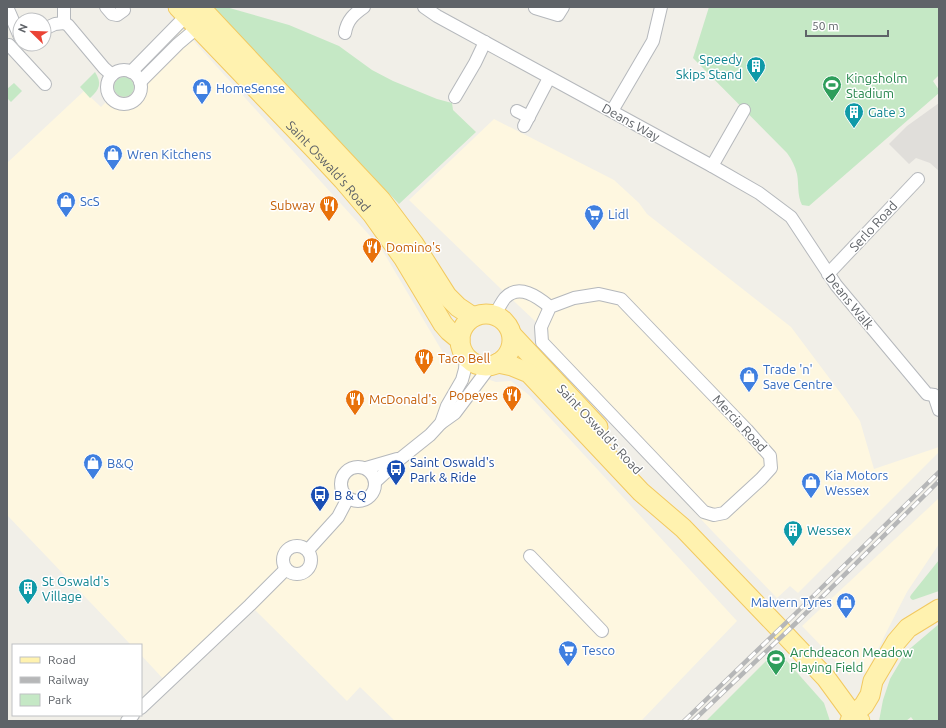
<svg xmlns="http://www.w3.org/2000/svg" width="946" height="728" font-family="Ubuntu,sans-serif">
<rect width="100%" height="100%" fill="#f1efe8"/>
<!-- commercial -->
<g fill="#fef7e0">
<polygon points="181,27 381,248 445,356 472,374 496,382 511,381 529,395 737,621 641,721 395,721 360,687 347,701 250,605 167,683 141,655 141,645 131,645 7,515 7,163 84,91 101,107"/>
<polygon points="494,119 614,180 639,203 647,214 791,327 845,399 860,421 874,469 939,447 939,452 798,593 790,586 777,598 714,533 536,344 536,322 500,288 409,200"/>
<polygon points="939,498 939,544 907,592 888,629 867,671 856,674 855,667 849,667 850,675 849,675 802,626"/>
</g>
<!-- industrial -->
<polygon fill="#e0deda" points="939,103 939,171 930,163 916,158 909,164 889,144 907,126"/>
<!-- green -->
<g fill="#c5e8c5">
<polygon points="212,7 226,7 289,25 339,46 372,70 393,81 437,99 452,103 453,110 476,132 399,204"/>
<path d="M709,7H939V75L933,81L939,90V93L809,206L802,205C797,195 799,184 797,174C795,166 792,160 787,153L693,58Z"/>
<path d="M95,72C102,83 100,89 90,98L80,87Z"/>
<circle cx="124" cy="87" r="10"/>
<polygon points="14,83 22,91 11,102 7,98 7,89"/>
<polygon points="939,560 939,591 913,600 911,599 910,597 911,595"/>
<polygon points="939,624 939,721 914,721 911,717 906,721 879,721 883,700 890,679 906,652"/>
<polygon points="777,650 824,703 830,721 706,721"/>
</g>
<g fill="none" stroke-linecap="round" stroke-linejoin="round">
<!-- street casing -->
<g stroke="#b5b8bc" stroke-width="14">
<g id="street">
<polyline points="7,7 20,37"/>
<polyline points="106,7 112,14 117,15 124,10"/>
<polyline points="424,7 437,16 712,166 759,193 791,217 836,285 927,394 934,395"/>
<polyline points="535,8 558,15 563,7"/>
<polyline points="64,23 68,25 104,68 112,75"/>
<polyline points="64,23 64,7"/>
<polyline points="44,29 55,24 64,23"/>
<path d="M345,33C347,20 354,14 364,7"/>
<polyline points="9,45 45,84"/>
<circle cx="124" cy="87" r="17"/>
<polyline points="131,72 186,16 192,14"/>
<polyline points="140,82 178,44 197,28 199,22"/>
<polyline points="455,97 475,63 485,42"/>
<polyline points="517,111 529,117"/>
<polyline points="612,111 653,41 661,7"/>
<polyline points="524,126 549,78"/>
<polyline points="712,166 744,110"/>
<polyline points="828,274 918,179"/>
<polygon points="599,294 621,299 747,430 770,456 771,468 761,479 724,513 714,515 704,512 542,342 541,327 550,307 574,298"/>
<path d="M495,315C498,309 501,303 505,298C519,283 538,297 550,307"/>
<polyline points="934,395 939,410"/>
<polyline points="441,423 455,413 491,365"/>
<circle cx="358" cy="484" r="17"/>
<polyline points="366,468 397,459"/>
<polyline points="376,481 400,459 430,435 441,423 447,406 462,380 465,369 466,356"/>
<circle cx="297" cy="560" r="14"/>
<polyline points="308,550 338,517 348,498"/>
<polyline points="530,556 602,631"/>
<polyline points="141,708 250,605 286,569"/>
<polyline points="127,721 133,715"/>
</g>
</g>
<!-- primary casing -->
<g stroke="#f2c960" stroke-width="21">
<g id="primary">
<path id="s1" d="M178,7L316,151L343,180L372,214L404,259L443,324L449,331L460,340"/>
<polyline points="200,7 381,200 414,244 447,296 458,307 473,317"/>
<circle cx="486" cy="340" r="26"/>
<polyline points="512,335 598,427"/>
<polyline points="498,363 512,366 529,373 641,492 683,528 775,624 826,678 853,715 860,721"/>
<polyline points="850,721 853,715 864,705 870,695 873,681 896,642 908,628 939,609"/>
</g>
</g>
<!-- street -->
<use href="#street" stroke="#fff" stroke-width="12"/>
<!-- primary -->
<use href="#primary" stroke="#fff2af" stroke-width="19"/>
<!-- rail casing -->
<g stroke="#b6b7b8" stroke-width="4.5">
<g id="rail">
<polyline points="684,721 793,616 939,472"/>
<polyline points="693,721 798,621 939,481"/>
</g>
</g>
<!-- rail -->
<use href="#rail" stroke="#fff" stroke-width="3" stroke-dasharray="9" stroke-linecap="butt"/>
</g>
<!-- icons -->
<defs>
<g id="building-pin" transform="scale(1)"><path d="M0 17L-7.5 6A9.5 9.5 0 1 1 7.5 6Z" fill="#0f9aa8" stroke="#fff"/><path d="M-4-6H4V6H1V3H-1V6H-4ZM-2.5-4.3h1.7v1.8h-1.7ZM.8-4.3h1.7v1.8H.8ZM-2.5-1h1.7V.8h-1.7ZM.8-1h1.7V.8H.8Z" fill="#fff"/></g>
<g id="stadium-pin" transform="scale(1)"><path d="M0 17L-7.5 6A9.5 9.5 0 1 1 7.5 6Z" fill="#2e9e5b" stroke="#fff"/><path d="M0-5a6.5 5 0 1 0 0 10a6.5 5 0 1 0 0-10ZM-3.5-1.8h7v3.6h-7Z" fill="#fff"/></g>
<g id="shop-pin" transform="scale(1)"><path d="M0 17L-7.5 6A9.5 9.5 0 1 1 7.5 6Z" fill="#3f7fe0" stroke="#fff"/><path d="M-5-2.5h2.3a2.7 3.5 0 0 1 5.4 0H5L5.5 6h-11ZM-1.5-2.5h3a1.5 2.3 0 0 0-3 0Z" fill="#fff"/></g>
<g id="restaurant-pin" transform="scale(1)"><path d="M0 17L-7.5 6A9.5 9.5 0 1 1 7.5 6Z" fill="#e8710a" stroke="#fff"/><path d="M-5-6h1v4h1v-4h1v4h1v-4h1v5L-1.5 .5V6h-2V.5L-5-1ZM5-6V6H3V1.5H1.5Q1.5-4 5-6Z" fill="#fff"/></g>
<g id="supermarket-pin" transform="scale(1)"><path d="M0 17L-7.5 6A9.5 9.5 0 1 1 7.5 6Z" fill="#3f7fe0" stroke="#fff"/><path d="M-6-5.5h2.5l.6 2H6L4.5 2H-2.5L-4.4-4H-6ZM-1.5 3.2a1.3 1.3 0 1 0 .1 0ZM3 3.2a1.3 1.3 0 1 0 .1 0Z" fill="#fff"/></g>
<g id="bus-pin" transform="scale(1)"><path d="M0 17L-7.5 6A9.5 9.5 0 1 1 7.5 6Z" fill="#1a4fb4" stroke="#fff"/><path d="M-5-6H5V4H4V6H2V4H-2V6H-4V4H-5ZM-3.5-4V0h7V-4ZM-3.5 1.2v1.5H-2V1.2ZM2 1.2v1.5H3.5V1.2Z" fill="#fff"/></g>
</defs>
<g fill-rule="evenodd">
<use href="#building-pin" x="756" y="66"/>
<use href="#stadium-pin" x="832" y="85"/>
<use href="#shop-pin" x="202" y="88"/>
<use href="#building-pin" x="854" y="112"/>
<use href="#shop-pin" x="113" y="154"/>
<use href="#shop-pin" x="66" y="201"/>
<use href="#restaurant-pin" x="329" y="205"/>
<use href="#supermarket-pin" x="594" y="214"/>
<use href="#restaurant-pin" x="372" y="247"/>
<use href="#restaurant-pin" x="424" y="358"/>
<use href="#shop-pin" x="749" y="376"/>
<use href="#restaurant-pin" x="512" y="395"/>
<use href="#restaurant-pin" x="355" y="399"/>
<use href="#shop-pin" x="93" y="463"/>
<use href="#bus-pin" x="396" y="469"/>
<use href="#shop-pin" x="811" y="482"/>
<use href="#bus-pin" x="320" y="495"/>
<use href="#building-pin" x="793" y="530"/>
<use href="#building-pin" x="28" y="588"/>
<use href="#shop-pin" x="846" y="602"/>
<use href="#supermarket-pin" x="568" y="650"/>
<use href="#stadium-pin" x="776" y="659"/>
</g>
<g text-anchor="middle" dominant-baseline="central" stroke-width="3" stroke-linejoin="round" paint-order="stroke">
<!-- culture labels -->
<g font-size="13" fill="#0d838f" stroke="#fff" text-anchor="start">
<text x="742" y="59" text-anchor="end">Speedy<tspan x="742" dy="15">Skips Stand</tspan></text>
<text x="868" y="112">Gate 3</text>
<text x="807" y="530">Wessex</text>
<text x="42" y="581">St Oswald's<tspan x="42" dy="15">Village</tspan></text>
</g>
<!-- leisure labels -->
<g font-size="13" fill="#27864d" stroke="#fff" text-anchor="start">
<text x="846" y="78">Kingsholm<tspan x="846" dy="15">Stadium</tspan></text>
<text x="790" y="652">Archdeacon Meadow<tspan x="790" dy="15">Playing Field</tspan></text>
</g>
<!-- shop labels -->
<g font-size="13" fill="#366cbe" stroke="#fff" text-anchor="start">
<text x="216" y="88">HomeSense</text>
<text x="127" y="154">Wren Kitchens</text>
<text x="80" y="201">ScS</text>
<text x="608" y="214">Lidl</text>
<text x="763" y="369">Trade 'n'<tspan x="763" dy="15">Save Centre</tspan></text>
<text x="107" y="463">B&amp;Q</text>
<text x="825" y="475">Kia Motors<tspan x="825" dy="15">Wessex</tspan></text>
<text x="832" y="602" text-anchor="end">Malvern Tyres</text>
<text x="582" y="650">Tesco</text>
</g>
<!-- street labels -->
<g font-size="13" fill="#5f6368" stroke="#fff">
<text transform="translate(631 122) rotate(29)">Deans Way</text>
<text stroke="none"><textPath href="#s1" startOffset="219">Saint Oswald's Road</textPath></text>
<text transform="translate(873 226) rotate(-47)">Serlo Road</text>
<text transform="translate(850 301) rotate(51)">Deans Walk</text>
<text transform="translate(740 423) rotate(47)">Mercia Road</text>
<text transform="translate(600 429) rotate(47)">Saint Oswald's Road</text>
</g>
<!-- food labels -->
<g font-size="13" fill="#c56008" stroke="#fff" text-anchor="start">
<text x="315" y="205" text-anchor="end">Subway</text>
<text x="386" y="247">Domino's</text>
<text x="438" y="358">Taco Bell</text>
<text x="498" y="395" text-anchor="end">Popeyes</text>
<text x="369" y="399">McDonald's</text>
</g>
<!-- transit labels -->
<g font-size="13" fill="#164399" stroke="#fff" text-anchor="start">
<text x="410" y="462">Saint Oswald's<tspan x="410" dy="15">Park &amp; Ride</tspan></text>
<text x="334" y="495">B &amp; Q</text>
</g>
</g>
<!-- border -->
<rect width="946" height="728" fill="none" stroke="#5f6368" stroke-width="16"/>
<!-- legend -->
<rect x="12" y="644" width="130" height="72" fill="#ffffff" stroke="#bfc1c3"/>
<rect x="20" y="657" width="20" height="6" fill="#fff2af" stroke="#bfc1c3"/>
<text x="48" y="664" font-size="12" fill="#5f6368">Road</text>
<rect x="20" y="677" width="20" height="6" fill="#b6b7b8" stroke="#bfc1c3"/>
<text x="48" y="684" font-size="12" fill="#5f6368">Railway</text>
<rect x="20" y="694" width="20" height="12" fill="#c5e8c5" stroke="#bfc1c3"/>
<text x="48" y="704" font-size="12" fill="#5f6368">Park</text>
<!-- north arrow -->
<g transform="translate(32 32) rotate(293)"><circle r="19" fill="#ffffff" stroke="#bfc1c3"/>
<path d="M0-3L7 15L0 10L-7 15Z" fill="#ea4335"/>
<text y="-6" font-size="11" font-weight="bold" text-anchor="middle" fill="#5f6368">N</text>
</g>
<!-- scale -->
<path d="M806 30v6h82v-6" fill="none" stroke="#5f6368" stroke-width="2"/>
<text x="812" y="30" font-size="12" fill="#5f6368" stroke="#ffffff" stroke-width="3" paint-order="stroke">50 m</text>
</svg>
